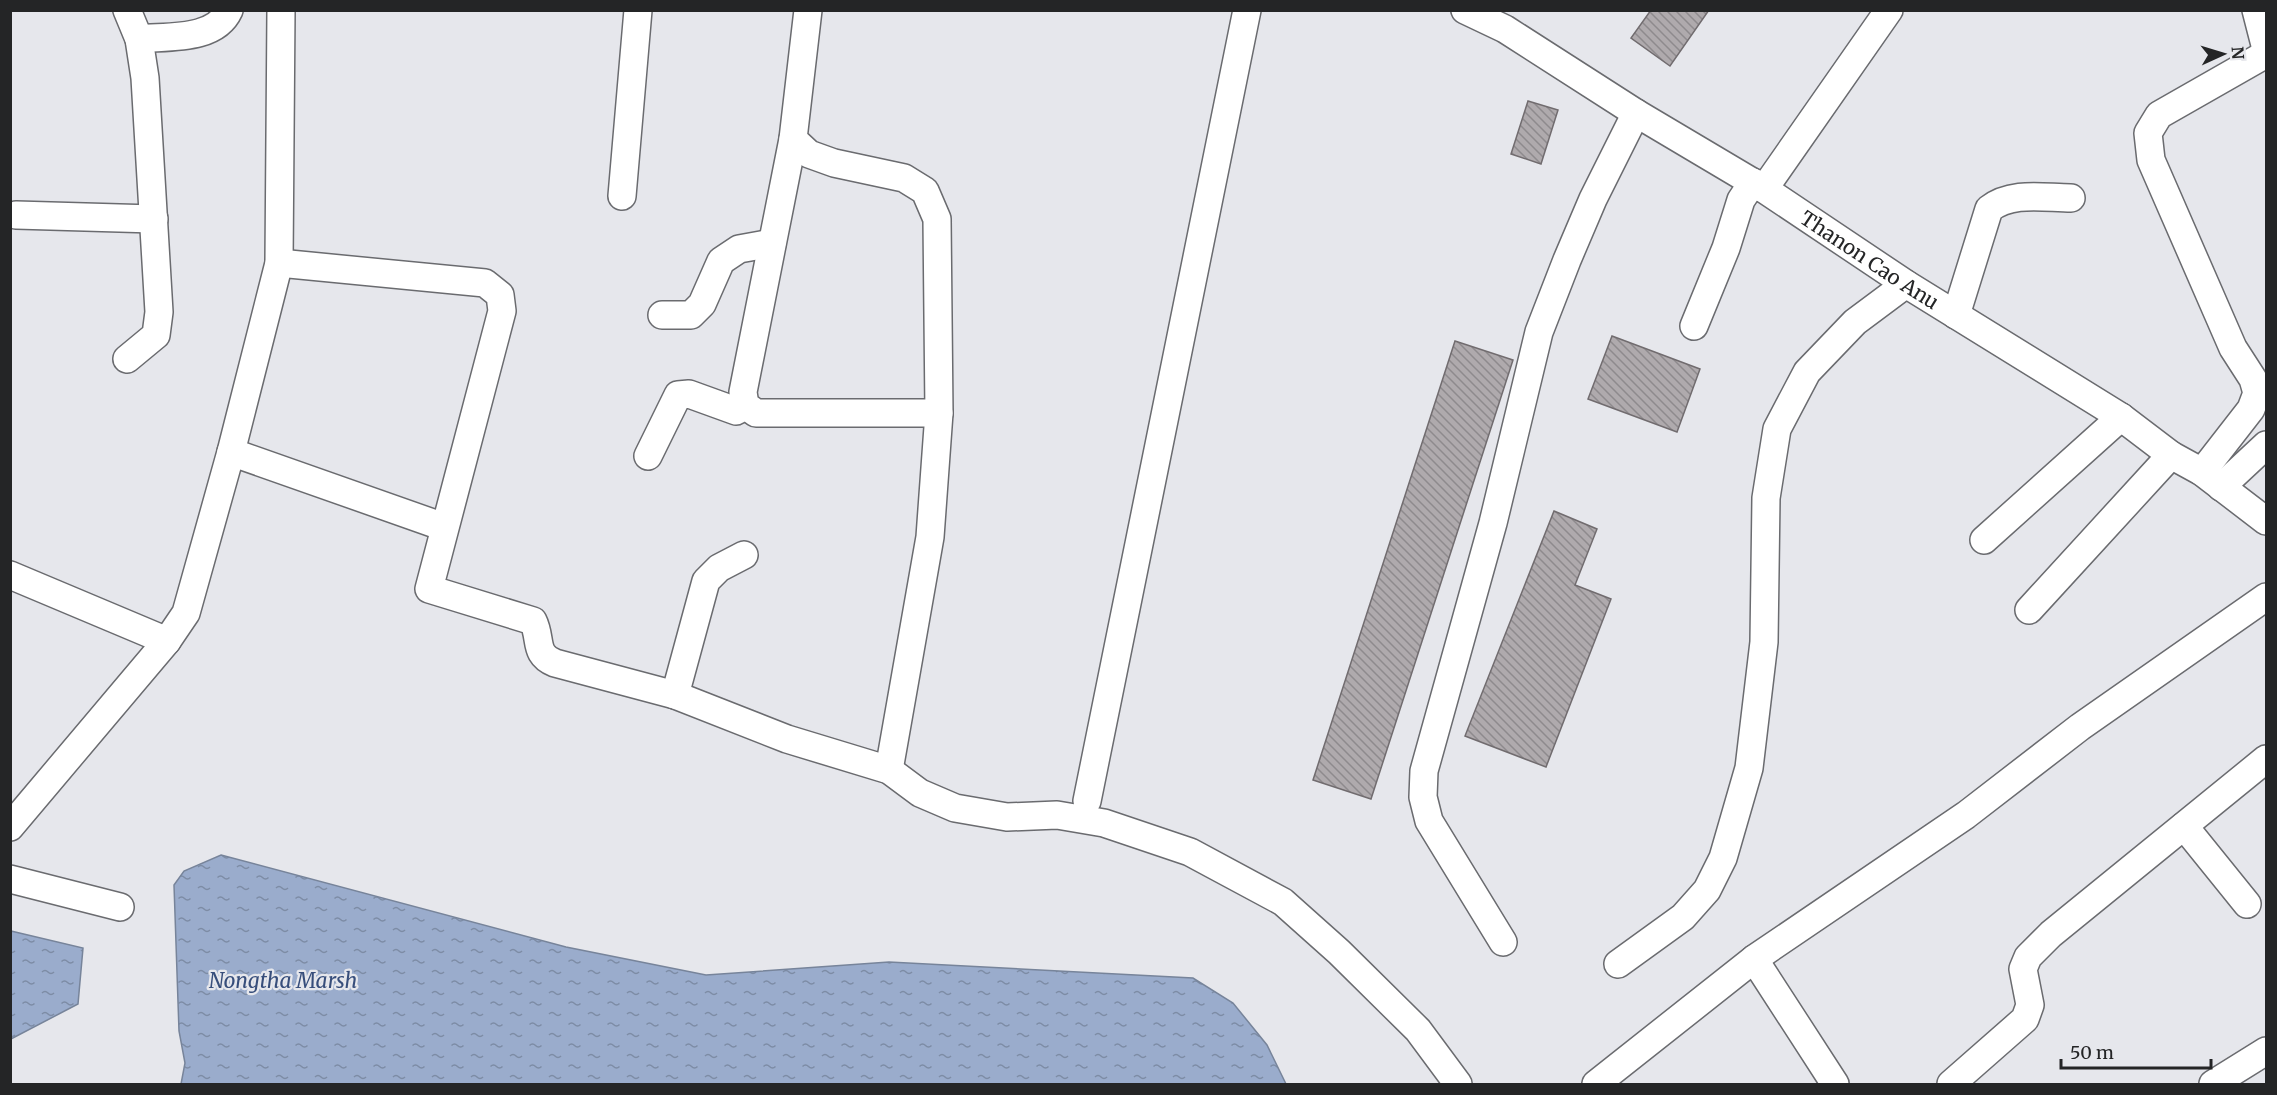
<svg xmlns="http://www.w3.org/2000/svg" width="2277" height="1095" font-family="Merriweather,serif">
<defs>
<pattern id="water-ripples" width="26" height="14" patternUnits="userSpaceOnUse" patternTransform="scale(1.5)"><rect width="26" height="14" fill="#9aaccc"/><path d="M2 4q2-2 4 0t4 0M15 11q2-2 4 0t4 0" fill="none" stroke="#7d8ca5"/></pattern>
<pattern id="building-back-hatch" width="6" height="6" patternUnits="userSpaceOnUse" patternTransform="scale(1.5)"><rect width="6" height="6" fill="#afaaad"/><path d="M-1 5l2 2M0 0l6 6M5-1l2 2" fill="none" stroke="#8e8a8d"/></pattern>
</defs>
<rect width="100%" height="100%" fill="#e6e7ec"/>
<!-- water -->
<g fill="url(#water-ripples)" stroke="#77849a" stroke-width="1.5">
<polygon points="221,855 566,947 706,975 889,962 1193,978 1233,1003 1267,1045 1286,1084 181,1084 185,1063 179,1031 174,885 184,871"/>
<polygon points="11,931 83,948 78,1004 11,1039"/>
</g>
<!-- building -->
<g fill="url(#building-back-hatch)" stroke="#716c6f" stroke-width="1.5">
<polygon points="1651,10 1709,10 1670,66 1631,38"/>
<polygon points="1528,101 1558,110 1541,164 1511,154"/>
<polygon points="1612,336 1700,369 1677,432 1588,399"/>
<polygon points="1455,341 1513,360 1371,799 1313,780"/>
<polygon points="1554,511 1597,529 1575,585 1611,599 1546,767 1465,736"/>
</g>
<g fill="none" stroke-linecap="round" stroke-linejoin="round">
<!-- minor casing -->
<g stroke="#6a6b6f" stroke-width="30">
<g id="minor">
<polyline points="808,10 793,139 809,154 834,163 904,178 925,191 937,219 939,413 930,537 889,770"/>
<path id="s1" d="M1465,10L1505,29L1636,113L1764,189L1906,284L2121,417L2171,455L2202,472L2266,521"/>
<polyline points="2256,10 2266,49"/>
<path d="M139,39C168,36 215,41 229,10"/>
<polyline points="793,139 743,392 745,405 756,413 939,413"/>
<polyline points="1764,189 1889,10"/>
<polyline points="622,196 638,10"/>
<polyline points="16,215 154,219"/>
<path d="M279,263L485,283L500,295L502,311L429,589L533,621C542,639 533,654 555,663L675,695L787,739L889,770L920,793L955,808L1007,817L1057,815L1104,823L1190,852L1283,902L1339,952L1418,1030L1458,1084"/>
<polyline points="662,315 691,315 702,304 721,261 739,249 772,243"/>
<path d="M1956,315L1989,209C2012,191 2044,198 2071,198"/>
<polyline points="1694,326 1726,248 1741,200 1753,182"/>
<polyline points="127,359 156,335 159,312 145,78 139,39 127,10"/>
<polyline points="231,452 444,527"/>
<polyline points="648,456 678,395 689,394 736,411 745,405"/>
<polyline points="2202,472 2251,409 2257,393 2253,379 2233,348 2151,160 2148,133 2159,115 2266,54"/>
<polyline points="2221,487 2266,445"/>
<polyline points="1984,540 2121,417"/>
<polyline points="10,575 167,641"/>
<polyline points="2029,610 2171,455"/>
<polyline points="675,695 706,581 719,568 744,555"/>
<polyline points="1087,801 1247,10"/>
<polyline points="2184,826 2247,904"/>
<polyline points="10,827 167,641 186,613 231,452 279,263 281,10"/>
<polyline points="10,879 120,907"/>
<polyline points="1503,942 1429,821 1423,797 1424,771 1493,523 1539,332 1567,260 1593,199 1636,113"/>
<polyline points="1754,959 1835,1084"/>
<polyline points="1618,964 1683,917 1707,890 1723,858 1749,768 1764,642 1766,498 1777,429 1807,372 1855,322 1906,284"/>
<polyline points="1596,1084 1754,959 1966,815 2080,727 2266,597"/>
<polyline points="1951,1084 2025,1019 2030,1005 2023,969 2028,957 2051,934 2266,759"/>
<polyline points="2213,1084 2266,1051"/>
</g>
</g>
<!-- minor -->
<use href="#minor" stroke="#fff" stroke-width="27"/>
</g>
<g text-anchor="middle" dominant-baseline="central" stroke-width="4.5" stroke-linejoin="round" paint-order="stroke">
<!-- street labels -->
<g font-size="20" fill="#242526" stroke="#e6e7ec">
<text stroke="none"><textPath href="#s1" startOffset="476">Thanon Cao Anu</textPath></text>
</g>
<!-- water labels -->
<g font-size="21" font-style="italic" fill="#374e7b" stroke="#e6e7ec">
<text x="283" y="980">Nongtha Marsh</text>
</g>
</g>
<!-- border -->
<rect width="2277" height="1095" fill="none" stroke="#242526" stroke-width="24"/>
<!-- north arrow -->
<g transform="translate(2223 54) rotate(86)" stroke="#e6e7ec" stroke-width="4.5" paint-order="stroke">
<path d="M0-4.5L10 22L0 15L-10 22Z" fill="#242526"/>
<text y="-9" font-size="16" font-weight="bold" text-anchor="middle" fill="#242526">N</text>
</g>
<!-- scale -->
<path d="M2061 1059v9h150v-9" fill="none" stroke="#242526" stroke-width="3"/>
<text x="2070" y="1059" font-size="18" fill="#242526" stroke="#e6e7ec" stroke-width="4.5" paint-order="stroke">50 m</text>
</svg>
